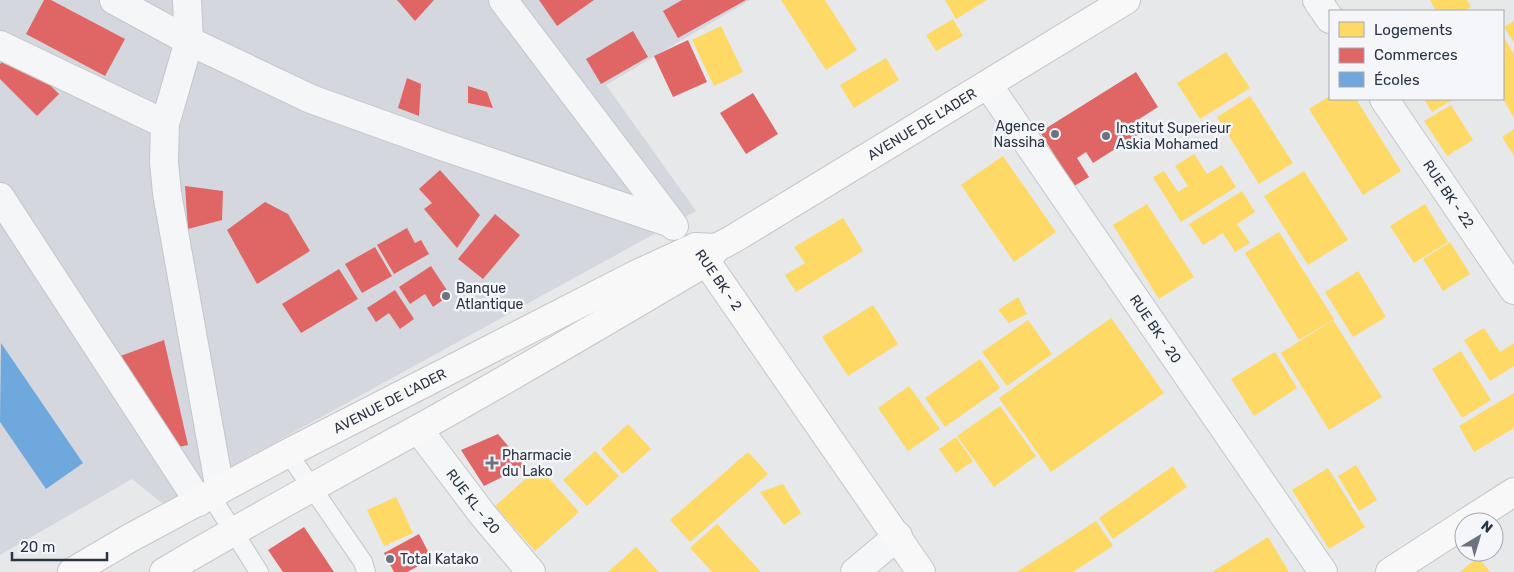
<svg xmlns="http://www.w3.org/2000/svg" width="1514" height="572" font-family="Rubik,sans-serif">
<rect width="100%" height="100%" fill="#e6e8ea"/>
<!-- built -->
<polygon fill="#d4d7dd" points="0,0 750,0 606,85 696,211 163,504 132,479 0,555"/>
<!-- homes -->
<g fill="#ffd966">
<polygon points="781,0 825,0 857,50 826,70"/>
<polygon points="945,0 987,0 956,19"/>
<polygon points="1430,0 1467,0 1471,7 1463,11 1436,11"/>
<polygon points="953,19 963,36 936,51 926,35"/>
<polygon points="1514,21 1514,43 1504,27"/>
<polygon points="721,26 743,72 714,86 692,40"/>
<polygon points="1503,36 1514,54 1514,118 1503,99"/>
<polygon points="1226,52 1250,88 1200,119 1177,83"/>
<polygon points="886,58 899,80 854,108 840,85"/>
<polygon points="1250,96 1293,163 1259,184 1217,117"/>
<polygon points="1330,96 1330,99 1356,99 1401,171 1363,195 1309,109"/>
<polygon points="1424,99 1454,99 1432,112"/>
<polygon points="1451,105 1473,140 1447,156 1424,121"/>
<polygon points="1514,129 1514,156 1502,137"/>
<polygon points="1194,154 1207,174 1222,165 1236,187 1181,222 1153,177 1164,171 1178,192 1188,186 1175,166"/>
<polygon points="1003,156 1056,232 1014,262 961,185"/>
<polygon points="1304,171 1348,240 1308,265 1264,196"/>
<polygon points="1242,191 1255,212 1237,224 1250,243 1235,252 1223,233 1203,245 1189,224"/>
<polygon points="1147,204 1194,277 1159,299 1113,225"/>
<polygon points="1425,204 1448,242 1414,263 1390,226"/>
<polygon points="843,218 863,251 796,292 785,275 805,263 794,247"/>
<polygon points="1279,232 1334,319 1299,340 1245,253"/>
<polygon points="1450,242 1470,274 1443,291 1423,259"/>
<polygon points="1358,271 1386,317 1353,337 1325,292"/>
<polygon points="1018,297 1027,314 1009,323 998,310"/>
<polygon points="873,305 898,344 848,376 822,337"/>
<polygon points="1111,318 1164,393 1051,472 999,398"/>
<polygon points="1028,320 1052,354 1007,386 982,352"/>
<polygon points="1333,320 1382,397 1329,430 1281,353"/>
<polygon points="1484,328 1500,352 1514,343 1514,366 1490,381 1464,340"/>
<polygon points="1461,351 1491,400 1462,418 1432,369"/>
<polygon points="1275,352 1297,388 1254,416 1231,379"/>
<polygon points="980,359 1000,388 945,427 925,398"/>
<polygon points="909,386 940,429 908,451 878,408"/>
<polygon points="1514,393 1514,428 1474,452 1459,426"/>
<polygon points="1000,406 1036,456 994,487 957,436"/>
<polygon points="628,424 651,449 623,474 601,449"/>
<polygon points="956,437 973,461 956,473 939,449"/>
<polygon points="595,451 619,476 587,506 563,480"/>
<polygon points="748,452 768,474 690,542 670,520"/>
<polygon points="1356,465 1377,500 1359,511 1338,476"/>
<polygon points="1173,466 1187,487 1113,539 1099,518"/>
<polygon points="539,467 579,512 535,551 495,506"/>
<polygon points="1328,468 1365,527 1329,549 1292,490"/>
<polygon points="783,484 801,513 784,525 760,492"/>
<polygon points="396,497 413,533 384,546 367,510"/>
<polygon points="1096,521 1113,546 1073,572 1017,572"/>
<polygon points="717,524 761,572 712,572 690,548"/>
<polygon points="1268,537 1289,572 1212,572 1233,559"/>
<polygon points="636,547 659,572 608,572"/>
<polygon points="1478,557 1490,572 1460,572"/>
</g>
<!-- shops -->
<g fill="#e06666">
<polygon points="44,0 51,0 125,39 105,76 26,34"/>
<polygon points="397,0 434,0 415,21"/>
<polygon points="539,0 594,0 557,26"/>
<polygon points="682,0 746,0 678,38 663,11"/>
<polygon points="633,31 648,57 601,84 586,59"/>
<polygon points="688,40 707,82 673,97 654,56"/>
<polygon points="8,56 33,68 59,94 37,116 0,79 0,64"/>
<polygon points="1136,72 1158,107 1133,123 1139,134 1093,163 1086,152 1077,158 1089,177 1074,186 1040,132"/>
<polygon points="407,78 421,84 419,116 398,108"/>
<polygon points="468,86 487,92 493,108 468,103"/>
<polygon points="753,93 778,134 746,154 720,113"/>
<polygon points="440,170 480,215 457,248 424,209 432,203 419,189"/>
<polygon points="185,186 223,191 222,220 188,229"/>
<polygon points="265,202 288,214 310,251 257,284 227,230"/>
<polygon points="495,214 520,235 483,279 458,259"/>
<polygon points="407,228 415,243 421,240 429,254 394,274 377,245"/>
<polygon points="375,247 392,276 362,293 345,264"/>
<polygon points="431,266 450,295 433,307 425,294 410,304 399,287"/>
<polygon points="339,269 358,299 301,333 282,304"/>
<polygon points="395,290 414,319 400,329 389,313 376,322 367,308"/>
<polygon points="164,340 188,445 174,448 115,358"/>
<polygon points="498,434 525,466 484,486 461,450"/>
<polygon points="304,527 334,572 283,572 268,550"/>
<polygon points="419,534 432,559 407,572 394,572 384,553"/>
</g>
<!-- schools -->
<polygon fill="#6fa8dc" points="1,343 83,463 46,489 0,422"/>
<g fill="none" stroke-linecap="round" stroke-linejoin="round">
<!-- lane casing -->
<g stroke="#c4c6c8" stroke-width="20">
<g id="lane">
<polyline points="288,453 363,562 366,572"/>
<polyline points="211,496 259,572"/>
</g>
</g>
<!-- street casing -->
<g stroke="#c4c6c8" stroke-width="30">
<g id="street">
<polyline points="114,0 189,41 311,99 442,146 671,223"/>
<polyline points="187,0 189,41 165,124 164,162 167,193 220,490"/>
<polyline points="503,0 674,226"/>
<polyline points="1317,0 1330,19"/>
<polyline points="0,45 165,124"/>
<path id="s1" d="M988,85L1323,572"/>
<path id="s2" d="M1384,99L1514,290"/>
<polyline points="0,197 199,502"/>
<path id="s3" d="M418,429L483,515L531,572"/>
<polyline points="855,572 898,536"/>
</g>
</g>
<!-- secondary casing -->
<g stroke="#c4c6c8" stroke-width="30">
<g id="secondary">
<path id="s4" d="M696,247L921,572"/>
<polyline points="1467,522 1514,492"/>
<path id="s5" d="M72,572L130,538L288,453L635,275L696,247L716,248L733,239L1126,0"/>
<path d="M164,572C248,522 333,476 418,429C515,375 610,319 706,262L716,248"/>
<polyline points="1390,572 1464,524"/>
</g>
</g>
<!-- lane -->
<use href="#lane" stroke="#f5f6f7" stroke-width="18"/>
<!-- street -->
<use href="#street" stroke="#f5f6f7" stroke-width="28"/>
<!-- secondary -->
<use href="#secondary" stroke="#f8f8f8" stroke-width="28"/>
</g>
<!-- markers -->
<g fill="#6c737f" stroke="#f4f6f9" stroke-width="2">
<circle cx="1055" cy="134" r="5"/>
<circle cx="1106" cy="136" r="5"/>
<circle cx="446" cy="296" r="5"/>
<path d="M489.5 455.5h5v5h5v5h-5v5h-5v-5h-5v-5h5z"/>
<circle cx="390" cy="559" r="5"/>
</g>
<g text-anchor="middle" dominant-baseline="central" stroke-width="5" stroke-linejoin="round" paint-order="stroke">
<!-- street labels -->
<g font-size="14" fill="#2b3445" stroke="#f4f6f9">
<text stroke="none"><textPath href="#s5" startOffset="964">AVENUE DE L'ADER</textPath></text>
<text stroke="none"><textPath href="#s2" startOffset="115">RUE BK - 22</textPath></text>
<text stroke="none"><textPath href="#s4" startOffset="40">RUE BK - 2</textPath></text>
<text stroke="none"><textPath href="#s1" startOffset="296">RUE BK - 20</textPath></text>
<text stroke="none"><textPath href="#s5" startOffset="361">AVENUE DE L'ADER</textPath></text>
<text stroke="none"><textPath href="#s3" startOffset="91">RUE KL - 20</textPath></text>
</g>
<!-- poi labels -->
<g font-size="14" fill="#2b3445" stroke="#f4f6f9" text-anchor="start">
<text x="1045" y="126" text-anchor="end">Agence<tspan x="1045" dy="16">Nassiha</tspan></text>
<text x="1116" y="128">Institut Superieur<tspan x="1116" dy="16">Askia Mohamed</tspan></text>
<text x="456" y="288">Banque<tspan x="456" dy="16">Atlantique</tspan></text>
<text x="502" y="455">Pharmacie<tspan x="502" dy="16">du Lako</tspan></text>
<text x="400" y="559">Total Katako</text>
</g>
</g>
<!-- legend -->
<rect x="1329" y="10" width="175" height="90" fill="#f4f6f9" stroke="#a4a8b1"/>
<rect x="1339" y="22" width="25" height="15" fill="#ffd966" stroke="#a4a8b1"/>
<text x="1374" y="35" font-size="15" fill="#2b3445">Logements</text>
<rect x="1339" y="48" width="25" height="15" fill="#e06666" stroke="#a4a8b1"/>
<text x="1374" y="60" font-size="15" fill="#2b3445">Commerces</text>
<rect x="1339" y="72" width="25" height="15" fill="#6fa8dc" stroke="#a4a8b1"/>
<text x="1374" y="85" font-size="15" fill="#2b3445">Écoles</text>
<!-- north arrow -->
<g transform="translate(1479 537) rotate(38)"><circle r="24" fill="#f4f6f9" stroke="#a4a8b1"/>
<path d="M0-4L9 19L0 12L-9 19Z" fill="#6c737f"/>
<text y="-8" font-size="14" font-weight="bold" text-anchor="middle" fill="#2b3445">N</text>
</g>
<!-- scale -->
<path d="M12 552v8h95v-8" fill="none" stroke="#2b3445" stroke-width="2.5"/>
<text x="20" y="552" font-size="15" fill="#2b3445" stroke="#f4f6f9" stroke-width="4" paint-order="stroke">20 m</text>
</svg>
